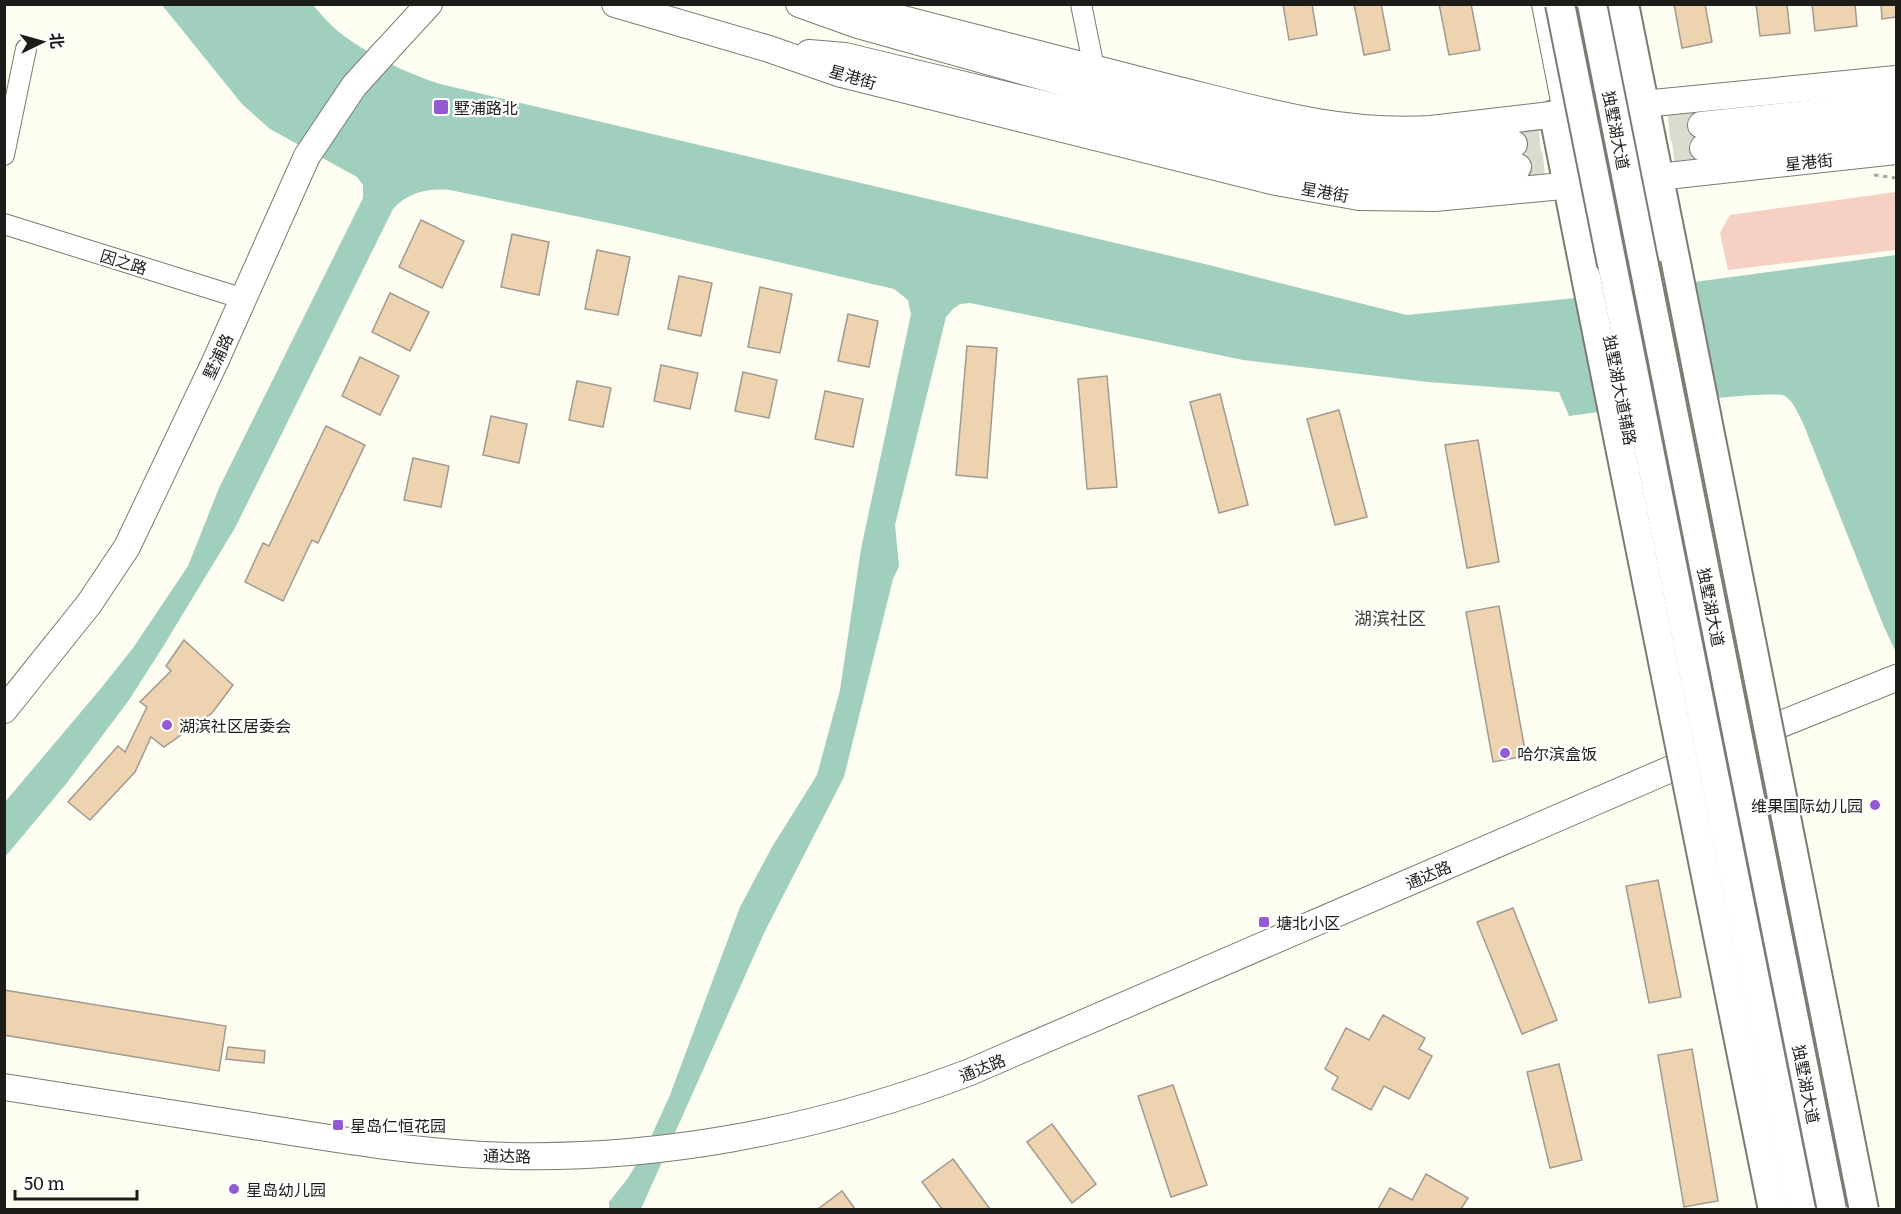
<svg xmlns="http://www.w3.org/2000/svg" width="1901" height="1214" font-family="Literata,'Noto Sans SC',serif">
<rect width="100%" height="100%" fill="#fdfdf1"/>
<!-- green -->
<polygon fill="#f5d0c3" points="1896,192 1896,250 1728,270 1720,233 1730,215"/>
<!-- water -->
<path fill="#a0cfbe" d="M162,5H313C321,14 329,24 339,32C365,53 408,74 440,84L1209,265L1407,315L1575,298L1896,255V652L1884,627L1803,423C1798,414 1794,402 1785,396C1772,388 1597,412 1569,416L1559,392L1428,382L1243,360L970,303L960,304L953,309L946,317L895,525L899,566L893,579L844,777L765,931L641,1209H609V1202L628,1178L646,1148L670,1095L740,907L772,847L817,775L840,690L861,549L911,314L908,300L894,289L623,226L450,190C429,188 408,192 393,209L235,528L161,650L129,700L66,784L5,857V802L102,687L133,648L188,566L219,488L363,198V185L357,177L270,129L242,104Z"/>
<!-- building -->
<g fill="#eed3b0" stroke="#a19a91" stroke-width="1.5">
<polygon points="1283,4 1312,4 1317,35 1289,40"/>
<polygon points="1354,4 1381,4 1390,50 1364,55"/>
<polygon points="1439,4 1471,4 1480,50 1449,55"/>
<polygon points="1674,4 1705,4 1712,42 1682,48"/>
<polygon points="1756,4 1787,4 1790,33 1760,36"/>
<polygon points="1812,4 1855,4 1857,26 1815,31"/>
<polygon points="1881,4 1896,4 1896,17 1882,19"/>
<polygon points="421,220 464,241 442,288 399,267"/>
<polygon points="512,234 549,242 539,295 501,287"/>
<polygon points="597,250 630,257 618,315 585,309"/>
<polygon points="679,276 712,283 701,336 668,329"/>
<polygon points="760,287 792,294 780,353 748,347"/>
<polygon points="390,293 429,312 410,351 372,332"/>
<polygon points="848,314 878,321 869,367 838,361"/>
<polygon points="967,346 997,348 987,478 956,475"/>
<polygon points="360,357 399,376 380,415 342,396"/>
<polygon points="661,365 698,373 690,409 654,401"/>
<polygon points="743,372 777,380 769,418 735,411"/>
<polygon points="1107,376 1117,487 1087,489 1078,379"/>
<polygon points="577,381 611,388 603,427 569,420"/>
<polygon points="825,391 863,399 853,447 815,439"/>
<polygon points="1220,394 1248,505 1219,513 1190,402"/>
<polygon points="1339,410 1367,517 1335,525 1307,419"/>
<polygon points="491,416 527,424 519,463 483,455"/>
<polygon points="326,426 365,445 318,543 312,540 283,601 245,582 263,543 269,546"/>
<polygon points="1478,440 1499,562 1467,568 1445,445"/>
<polygon points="413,458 449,466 441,507 404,500"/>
<polygon points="1499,606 1526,756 1493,762 1466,612"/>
<polygon points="184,640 233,685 212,713 164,747 151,737 135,772 90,820 68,802 118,746 125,752 147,707 140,702 171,671 166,666"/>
<polygon points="1658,880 1681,997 1649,1003 1626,886"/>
<polygon points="1513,908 1557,1020 1522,1034 1477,922"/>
<polygon points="4,990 226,1026 219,1071 4,1035"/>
<polygon points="1383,1015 1425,1038 1419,1049 1432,1056 1409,1099 1384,1086 1371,1110 1332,1089 1338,1077 1325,1069 1346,1028 1369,1040"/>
<polygon points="228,1047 265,1051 264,1063 226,1059"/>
<polygon points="1692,1049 1718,1201 1684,1207 1658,1055"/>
<polygon points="1559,1064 1582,1160 1550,1168 1527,1072"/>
<polygon points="1173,1085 1207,1185 1171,1197 1138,1096"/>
<polygon points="1052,1124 1096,1184 1072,1203 1027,1142"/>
<polygon points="953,1159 990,1209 942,1209 922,1182"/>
<polygon points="1426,1174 1468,1198 1461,1209 1378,1209 1390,1188 1412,1200"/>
<polygon points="842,1191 855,1209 818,1209"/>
</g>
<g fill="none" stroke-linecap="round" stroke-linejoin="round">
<!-- major-tunnel -->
<g stroke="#dbdbd0" stroke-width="26" stroke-dasharray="26 13" stroke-linecap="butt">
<polyline points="1514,144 1701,125"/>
<polyline points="1518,167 1703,148"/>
</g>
<!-- minor casing -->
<g stroke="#7b7b71" stroke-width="22">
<g id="minor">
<polyline points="1081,4 1094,68"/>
<polyline points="4,155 26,49"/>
<polyline points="4,224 244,299"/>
</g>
</g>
<!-- major casing -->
<g stroke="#7b7b71" stroke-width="28">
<g id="major">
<polyline points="615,4 769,49 841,74 1276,182 1359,197 1435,198 1658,177 1896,151"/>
<polyline points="799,4 858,25 1173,113 1283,140 1327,148 1364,152 1430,151 1514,144"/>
<path d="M831,4L864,9C964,34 1063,61 1163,86C1253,108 1337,135 1431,129L1643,104L1896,79"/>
<polyline points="1545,4 1570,131"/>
<polyline points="1609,4 1643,179 1659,248"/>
<path d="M809,53L845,56L1279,161C1306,166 1334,173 1361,174C1414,177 1466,171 1518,167"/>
<polyline points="383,54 429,4"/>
<polyline points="1701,125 1896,104"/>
<polyline points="1703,148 1896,128"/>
<polyline points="4,710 89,604 127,547 215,362 307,156"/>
<path d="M4,1087C87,1100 170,1113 253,1126C329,1138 405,1151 483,1155C648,1163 816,1131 970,1072L1694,759L1896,678"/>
</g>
</g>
<!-- highway casing -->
<g stroke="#7b7b71" stroke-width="32">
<g id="highway">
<polyline points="1624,4 1677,268"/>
<polyline points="1554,115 1586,277"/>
</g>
</g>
<!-- path -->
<polyline stroke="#a8a89f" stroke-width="3" stroke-dasharray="4.5 4.5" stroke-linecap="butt" points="1874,175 1896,178"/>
<!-- minor -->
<use href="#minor" stroke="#fff" stroke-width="20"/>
<!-- major -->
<use href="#major" stroke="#fff" stroke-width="26"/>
<!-- highway -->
<use href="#highway" stroke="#fff" stroke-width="28"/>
<!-- major-bridge casing -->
<g stroke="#7b7b71" stroke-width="28" stroke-linecap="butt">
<polyline id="major-bridge" points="307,156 354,86 383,54"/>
</g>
<!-- highway-bridge casing -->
<g stroke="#7b7b71" stroke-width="32" stroke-linecap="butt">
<g id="highway-bridge">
<polyline points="1560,4 1801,1210"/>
<polyline points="1592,4 1832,1210"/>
<polyline points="1677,268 1864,1210"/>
<polyline points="1586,277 1773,1210"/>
</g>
</g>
<!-- major-bridge -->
<use href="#major-bridge" stroke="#fff" stroke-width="26"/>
<!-- highway-bridge -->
<use href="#highway-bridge" stroke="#fff" stroke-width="28"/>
</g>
<!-- markers -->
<g fill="#935ad2" stroke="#fff" stroke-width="2">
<rect x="433" y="99" width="16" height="16" rx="3"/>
<circle cx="167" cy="725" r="6"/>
<circle cx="1505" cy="753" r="6"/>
<circle cx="1875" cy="805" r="6"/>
<rect x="1258" y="916" width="12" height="12" rx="3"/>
<rect x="332" y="1119" width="12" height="12" rx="3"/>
<circle cx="234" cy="1189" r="6"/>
</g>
<g text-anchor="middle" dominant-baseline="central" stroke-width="4.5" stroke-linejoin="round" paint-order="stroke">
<!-- street labels -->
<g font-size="16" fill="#1c1c18" stroke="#fff">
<text transform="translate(853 76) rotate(16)">星港街</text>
<text transform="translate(1617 130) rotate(79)">独墅湖大道</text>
<text transform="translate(1809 161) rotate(-6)">星港街</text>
<text transform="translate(1325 191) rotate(10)">星港街</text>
<text transform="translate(124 261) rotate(17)">因之路</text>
<text transform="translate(217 356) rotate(-65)">墅浦路</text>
<text transform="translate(1621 390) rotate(79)">独墅湖大道辅路</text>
<text transform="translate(1712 607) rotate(79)">独墅湖大道</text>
<text transform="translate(1428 874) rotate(-23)">通达路</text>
<text transform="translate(982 1067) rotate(-22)">通达路</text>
<text transform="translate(1807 1084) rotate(79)">独墅湖大道</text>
<text transform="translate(507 1155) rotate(1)">通达路</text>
</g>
<!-- poi labels -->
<g font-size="16" fill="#1c1c18" stroke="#fff" text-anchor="start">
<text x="454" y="107">墅浦路北</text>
<text x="179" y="725">湖滨社区居委会</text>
<text x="1517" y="753">哈尔滨盒饭</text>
<text x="1863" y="805" text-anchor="end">维果国际幼儿园</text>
<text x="1276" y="922">塘北小区</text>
<text x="350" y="1125">星岛仁恒花园</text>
<text x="246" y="1189">星岛幼儿园</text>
</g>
<!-- neighbourhood labels -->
<g font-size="18" fill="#3f3e35" stroke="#fff">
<text x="1390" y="617">湖滨社区</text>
</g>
</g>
<!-- border -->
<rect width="1901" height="1214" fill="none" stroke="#1c1c18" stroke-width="12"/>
<!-- north arrow -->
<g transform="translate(42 42) rotate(85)" stroke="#ffffff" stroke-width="4.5" paint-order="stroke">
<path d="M0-4.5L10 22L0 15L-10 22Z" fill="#1c1c18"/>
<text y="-9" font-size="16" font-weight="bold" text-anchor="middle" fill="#1c1c18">北</text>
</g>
<!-- scale -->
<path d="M15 1190v9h122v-9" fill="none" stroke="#1c1c18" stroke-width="3"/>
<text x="24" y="1190" font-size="18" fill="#1c1c18" stroke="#ffffff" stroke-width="4.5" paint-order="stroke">50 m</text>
</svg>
